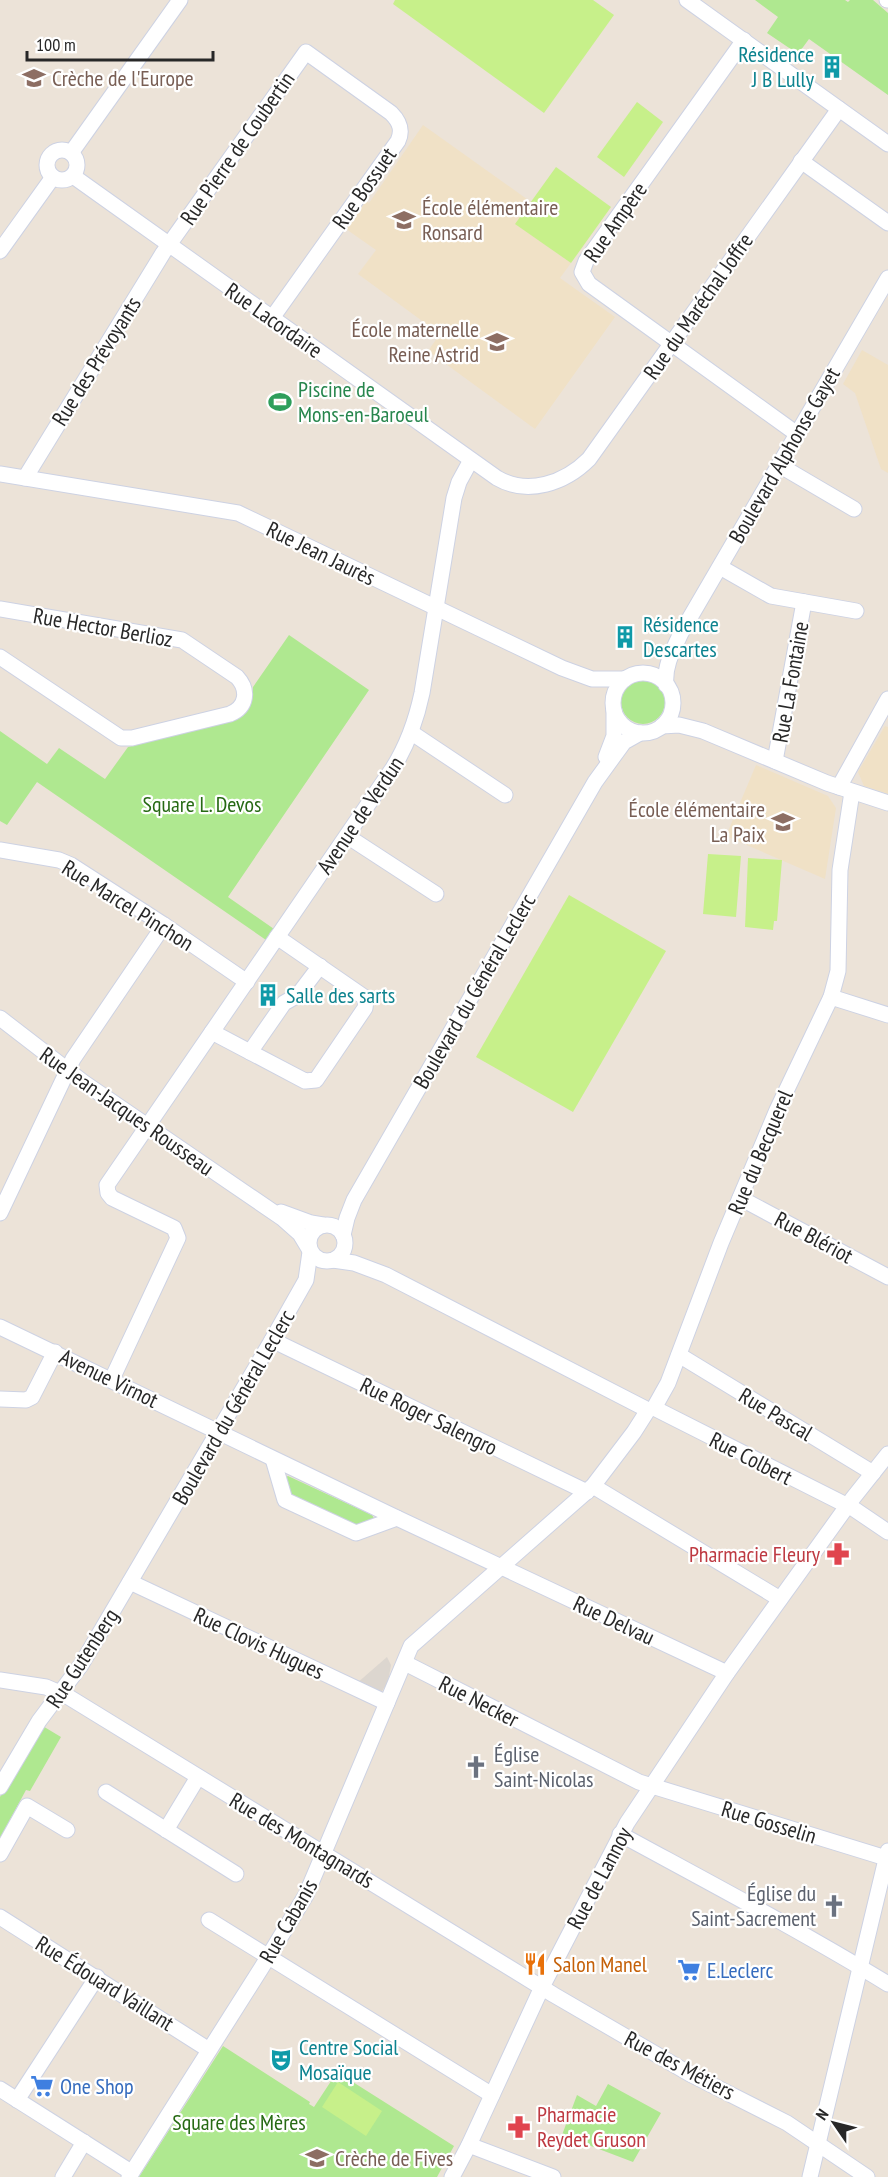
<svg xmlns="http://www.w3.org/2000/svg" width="888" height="2177" font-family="'PT Sans Narrow',sans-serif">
<rect width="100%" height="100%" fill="#ece3d8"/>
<!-- education -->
<g fill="#f0e1c6">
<polygon points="423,125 531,202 516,224 571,263 560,278 615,317 535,429 428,351 440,334 358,274 376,250 346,229 366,201 369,203"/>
<polygon points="862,350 888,365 888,473 881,469 855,393 843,384"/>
<polygon points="885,726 888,727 888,794 864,786 858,772"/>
<polygon points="756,765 828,796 836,808 825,879 726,836"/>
</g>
<!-- green -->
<g fill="#afe890">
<polygon points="755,0 845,0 848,2 850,0 873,0 888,13 888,95 809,39 798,54 767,33 778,17"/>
<polygon points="289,635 369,690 228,897 274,929 266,940 37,782 7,825 0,821 0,731 47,764 59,748 105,779 128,747 234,719 248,708 252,700 253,687"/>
<circle cx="643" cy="702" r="22"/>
<polygon points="288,1476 372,1515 375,1520 355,1528 291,1498 286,1477"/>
<polygon points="41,1725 61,1737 30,1791 26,1790 0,1838 0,1797"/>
<polygon points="223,2046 310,2102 309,2104 314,2107 337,2072 454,2146 437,2177 139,2177"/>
<polygon points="608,2084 661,2113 633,2162 562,2135 577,2095 596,2106"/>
</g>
<!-- pitch -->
<g fill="#c7f08a">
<polygon points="395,0 593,0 614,15 544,113 393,4"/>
<polygon points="637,102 663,122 624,177 597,157"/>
<polygon points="556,167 611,207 571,263 515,224"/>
<polygon points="708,854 741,856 736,917 703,914"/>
<polygon points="748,858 782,860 777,921 774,921 773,930 745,927"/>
<polygon points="569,895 666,951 573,1112 476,1057"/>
<polygon points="338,2082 382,2111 366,2136 322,2107"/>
</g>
<!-- plaza -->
<polygon fill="#dcd6cf" points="387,1657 391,1665 388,1682 380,1694 356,1684"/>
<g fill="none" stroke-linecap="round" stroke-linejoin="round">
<!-- minor casing -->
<g stroke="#cdd2e3" stroke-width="17">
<g id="minor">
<polyline points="687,0 888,144"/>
<polyline points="887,0 888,0"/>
<polyline points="744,40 586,261 582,272 589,284 797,434"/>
<circle cx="62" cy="165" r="15"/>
<polyline points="71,153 180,0"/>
<polyline points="801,161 888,223"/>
<path d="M73,176L497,478C528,496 565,483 589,459L839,109"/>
<polyline points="0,251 53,177"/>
<polyline points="779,465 854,509"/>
<polyline points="0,474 238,513 562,668 592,679 625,679"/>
<path d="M25,478L163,253L306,52L391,113C400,122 403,130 398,141L272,318"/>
<polyline points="720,567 771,596 856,611"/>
<path d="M0,609L182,640L237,677C249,690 247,707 230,714L132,738H121L0,657"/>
<circle cx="643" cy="703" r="30"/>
<path d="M666,685C664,666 673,650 681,633L888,278"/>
<polyline points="662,726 679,725 703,731 827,783 888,803"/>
<polyline points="412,733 505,795"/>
<polyline points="606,757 614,736 614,711"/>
<polyline points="775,761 804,602"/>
<polyline points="839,787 888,699"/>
<polyline points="347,836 436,894"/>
<polyline points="0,850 59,860 71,865 164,925 247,982"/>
<polyline points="831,997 888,1015"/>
<polyline points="0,1018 83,1082 282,1218 300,1234 309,1249"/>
<polyline points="212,1032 305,1081 316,1080 365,1008 366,1000 364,997 277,937"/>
<polyline points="250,1052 284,1003 298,995 320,966"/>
<polyline points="740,1198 888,1277"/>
<polyline points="281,1212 311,1223 323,1225"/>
<polyline points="0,1213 73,1059 164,925"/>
<circle cx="327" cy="1243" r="18"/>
<polyline points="343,1235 347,1218 354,1200 595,782 624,742 640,733"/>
<polyline points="333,1260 354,1263 386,1275 648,1410"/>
<polyline points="0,1327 397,1518 727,1673"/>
<polyline points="272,1340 587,1492"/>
<polyline points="679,1355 873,1473"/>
<path d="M112,1379L178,1238L174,1228L112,1198L108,1193L107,1185L393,768C408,744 416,721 422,693L454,498L459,482L471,460"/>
<polyline points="0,1399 26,1400 32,1397 55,1352"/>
<polyline points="654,1408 854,1509 888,1532"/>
<polyline points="273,1459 285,1500 356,1533 397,1518"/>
<polyline points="593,1486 780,1599"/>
<polyline points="130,1582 387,1703"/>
<polyline points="405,1663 639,1782 886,1858"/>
<polyline points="0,1680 46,1687 67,1696 554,1995 690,2074 787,2123 867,2177"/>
<polyline points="0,1787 39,1721 81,1665 272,1340 306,1280 310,1252"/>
<polyline points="106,1792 236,1874"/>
<polyline points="166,1830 198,1777"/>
<path d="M620,1834C710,1883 801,1931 888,1984"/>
<polyline points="0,1854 27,1806 67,1830"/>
<polyline points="0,1917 209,2050"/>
<polyline points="209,1920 492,2095"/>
<polyline points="0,2089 131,2172"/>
<polyline points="17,2100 97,1977"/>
<polyline points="469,2145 553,2177"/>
<polyline points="63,2177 84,2142"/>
<polyline points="129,2177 262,1967 306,1895 411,1646 593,1486 634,1432 648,1410 654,1408 668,1383 721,1243 777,1110 831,997 838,971 840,870 852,792"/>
<polyline points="452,2177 469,2145 542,1987 627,1823 727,1673 853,1498 888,1454"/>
<polyline points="810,2177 888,1851"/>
</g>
</g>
<!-- minor -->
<use href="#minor" stroke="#fff" stroke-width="15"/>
</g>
<!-- icons -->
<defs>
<g id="building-bare" transform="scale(1.8)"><path d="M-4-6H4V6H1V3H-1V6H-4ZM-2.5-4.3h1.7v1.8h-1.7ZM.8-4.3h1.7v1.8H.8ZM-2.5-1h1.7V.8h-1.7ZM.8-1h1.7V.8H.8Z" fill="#0f9aa8" stroke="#fff" stroke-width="2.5" paint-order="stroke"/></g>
<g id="school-bare" transform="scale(1.8)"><path d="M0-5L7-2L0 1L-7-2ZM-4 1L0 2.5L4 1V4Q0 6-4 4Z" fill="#8d6e63" stroke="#fff" stroke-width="2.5" paint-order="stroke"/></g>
<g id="stadium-bare" transform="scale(1.8)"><path d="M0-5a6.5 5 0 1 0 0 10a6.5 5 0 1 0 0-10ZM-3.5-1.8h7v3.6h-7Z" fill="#2e9e5b" stroke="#fff" stroke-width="2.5" paint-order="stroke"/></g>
<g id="pharmacy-bare" transform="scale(1.8)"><path d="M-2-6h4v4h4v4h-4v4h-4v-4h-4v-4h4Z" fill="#e0444e" stroke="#fff" stroke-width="2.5" paint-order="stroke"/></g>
<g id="church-bare" transform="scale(1.8)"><path d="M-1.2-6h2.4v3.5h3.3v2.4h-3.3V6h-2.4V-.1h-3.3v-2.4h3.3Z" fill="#6b7280" stroke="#fff" stroke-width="2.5" paint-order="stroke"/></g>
<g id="restaurant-bare" transform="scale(1.8)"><path d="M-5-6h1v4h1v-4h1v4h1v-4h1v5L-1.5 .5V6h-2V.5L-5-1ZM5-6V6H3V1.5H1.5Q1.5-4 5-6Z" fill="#e8710a" stroke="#fff" stroke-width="2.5" paint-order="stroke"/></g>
<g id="supermarket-bare" transform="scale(1.8)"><path d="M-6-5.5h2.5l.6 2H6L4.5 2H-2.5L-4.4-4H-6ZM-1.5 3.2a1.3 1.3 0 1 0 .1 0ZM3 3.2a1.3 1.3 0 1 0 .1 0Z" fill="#3f7fe0" stroke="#fff" stroke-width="2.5" paint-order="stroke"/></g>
<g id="theatre-bare" transform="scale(1.8)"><path d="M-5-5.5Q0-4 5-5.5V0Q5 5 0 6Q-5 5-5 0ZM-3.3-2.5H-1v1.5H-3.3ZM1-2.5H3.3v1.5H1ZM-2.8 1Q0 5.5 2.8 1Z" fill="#0f9aa8" stroke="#fff" stroke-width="2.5" paint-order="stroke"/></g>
</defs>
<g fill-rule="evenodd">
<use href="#building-bare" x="832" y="67"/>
<use href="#school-bare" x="34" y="78"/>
<use href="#school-bare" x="404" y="220"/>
<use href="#school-bare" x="497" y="342"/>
<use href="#stadium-bare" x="280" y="402"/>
<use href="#building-bare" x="625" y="637"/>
<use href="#school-bare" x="783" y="822"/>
<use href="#building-bare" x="268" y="995"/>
<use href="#pharmacy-bare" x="838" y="1554"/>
<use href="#church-bare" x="476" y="1767"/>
<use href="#church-bare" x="834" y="1906"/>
<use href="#restaurant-bare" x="535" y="1964"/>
<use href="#supermarket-bare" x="689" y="1970"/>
<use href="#theatre-bare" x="281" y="2060"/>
<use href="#supermarket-bare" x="42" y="2086"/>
<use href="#pharmacy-bare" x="519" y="2127"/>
<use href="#school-bare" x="317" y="2158"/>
</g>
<g text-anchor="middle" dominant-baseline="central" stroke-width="4.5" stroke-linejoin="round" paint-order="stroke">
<!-- culture labels -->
<g font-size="22" fill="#0d838f" stroke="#fff" text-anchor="start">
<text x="814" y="54" text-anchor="end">Résidence<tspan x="814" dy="25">J B Lully</tspan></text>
<text x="643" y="624">Résidence<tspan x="643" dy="25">Descartes</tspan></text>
<text x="286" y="995">Salle des sarts</text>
<text x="299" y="2047">Centre Social<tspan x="299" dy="25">Mosaïque</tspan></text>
</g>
<!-- education labels -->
<g font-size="22" fill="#785e54" stroke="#fff" text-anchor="start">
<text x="52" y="78">Crèche de l'Europe</text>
<text x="422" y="207">École élémentaire<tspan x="422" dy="25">Ronsard</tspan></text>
<text x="479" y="329" text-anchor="end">École maternelle<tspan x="479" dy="25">Reine Astrid</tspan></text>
<text x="765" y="809" text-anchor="end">École élémentaire<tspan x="765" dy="25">La Paix</tspan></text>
<text x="335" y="2158">Crèche de Fives</text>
</g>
<!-- street labels -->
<g font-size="22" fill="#282828" stroke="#fff">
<text transform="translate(237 148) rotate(-55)">Rue Pierre de Coubertin</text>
<text transform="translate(364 188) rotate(-55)">Rue Bossuet</text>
<text transform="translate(615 222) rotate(-55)">Rue Ampère</text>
<text transform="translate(698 306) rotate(-55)">Rue du Maréchal Joffre</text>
<text transform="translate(274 320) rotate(35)">Rue Lacordaire</text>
<text transform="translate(96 361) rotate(-58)">Rue des Prévoyants</text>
<text transform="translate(784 455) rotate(-60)">Boulevard Alphonse Gayet</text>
<text transform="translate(321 553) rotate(26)">Rue Jean Jaurès</text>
<text transform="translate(103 627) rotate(10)">Rue Hector Berlioz</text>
<text transform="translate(790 682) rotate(-80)">Rue La Fontaine</text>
<text transform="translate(360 815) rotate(-56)">Avenue de Verdun</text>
<text transform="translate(128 905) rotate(32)">Rue Marcel Pinchon</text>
<text transform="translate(474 991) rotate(-60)">Boulevard du Général Leclerc</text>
<text transform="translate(127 1111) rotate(35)">Rue Jean-Jacques Rousseau</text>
<text transform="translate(760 1152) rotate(-67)">Rue du Becquerel</text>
<text transform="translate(814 1237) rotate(28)">Rue Blériot</text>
<text transform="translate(109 1378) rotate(26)">Avenue Virnot</text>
<text transform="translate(233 1407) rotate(-60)">Boulevard du Général Leclerc</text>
<text transform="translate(776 1414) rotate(31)">Rue Pascal</text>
<text transform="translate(429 1416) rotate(26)">Rue Roger Salengro</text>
<text transform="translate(751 1458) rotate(27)">Rue Colbert</text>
<text transform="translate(614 1620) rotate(25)">Rue Delvau</text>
<text transform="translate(259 1643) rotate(25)">Rue Clovis Hugues</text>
<text transform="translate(82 1658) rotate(-57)">Rue Gutenberg</text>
<text transform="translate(479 1701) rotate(27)">Rue Necker</text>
<text transform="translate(769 1822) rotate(17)">Rue Gosselin</text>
<text transform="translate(302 1840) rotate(31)">Rue des Montagnards</text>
<text transform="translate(599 1878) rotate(-62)">Rue de Lannoy</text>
<text transform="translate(288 1921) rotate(-60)">Rue Cabanis</text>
<text transform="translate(105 1983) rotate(32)">Rue Édouard Vaillant</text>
<text transform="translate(680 2065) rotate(28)">Rue des Métiers</text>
</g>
<!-- leisure labels -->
<g font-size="22" fill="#27864d" stroke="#fff" text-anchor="start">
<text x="298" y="389">Piscine de<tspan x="298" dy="25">Mons-en-Baroeul</tspan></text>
</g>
<!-- park labels -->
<g font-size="22" fill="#276a14" stroke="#fff">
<text x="202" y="804">Square L. Devos</text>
<text x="239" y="2122">Square des Mères</text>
</g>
<!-- health labels -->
<g font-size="22" fill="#be3a42" stroke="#fff" text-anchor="end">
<text x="820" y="1554">Pharmacie Fleury</text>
<text x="537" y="2114" text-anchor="start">Pharmacie<tspan x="537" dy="25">Reydet Gruson</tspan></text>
</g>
<!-- worship labels -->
<g font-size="22" fill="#5b616d" stroke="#fff" text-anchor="start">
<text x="494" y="1754">Église<tspan x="494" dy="25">Saint-Nicolas</tspan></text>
<text x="816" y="1893" text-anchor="end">Église du<tspan x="816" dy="25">Saint-Sacrement</tspan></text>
</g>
<!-- food labels -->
<g font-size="22" fill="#c56008" stroke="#fff" text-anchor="start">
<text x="553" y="1964">Salon Manel</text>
</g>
<!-- shop labels -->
<g font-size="22" fill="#366cbe" stroke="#fff" text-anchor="start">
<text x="707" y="1970">E.Leclerc</text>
<text x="60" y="2086">One Shop</text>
</g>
</g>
<!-- north arrow -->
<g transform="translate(834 2123) rotate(305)" stroke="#ffffff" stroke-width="4.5" paint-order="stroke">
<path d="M0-4.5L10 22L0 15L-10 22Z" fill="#282828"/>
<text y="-9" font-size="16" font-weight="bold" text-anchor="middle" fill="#282828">N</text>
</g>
<!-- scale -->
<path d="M27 51v9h186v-9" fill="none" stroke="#282828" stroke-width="3"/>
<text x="36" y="51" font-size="18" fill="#282828" stroke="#ffffff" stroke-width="4.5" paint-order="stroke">100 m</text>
</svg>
